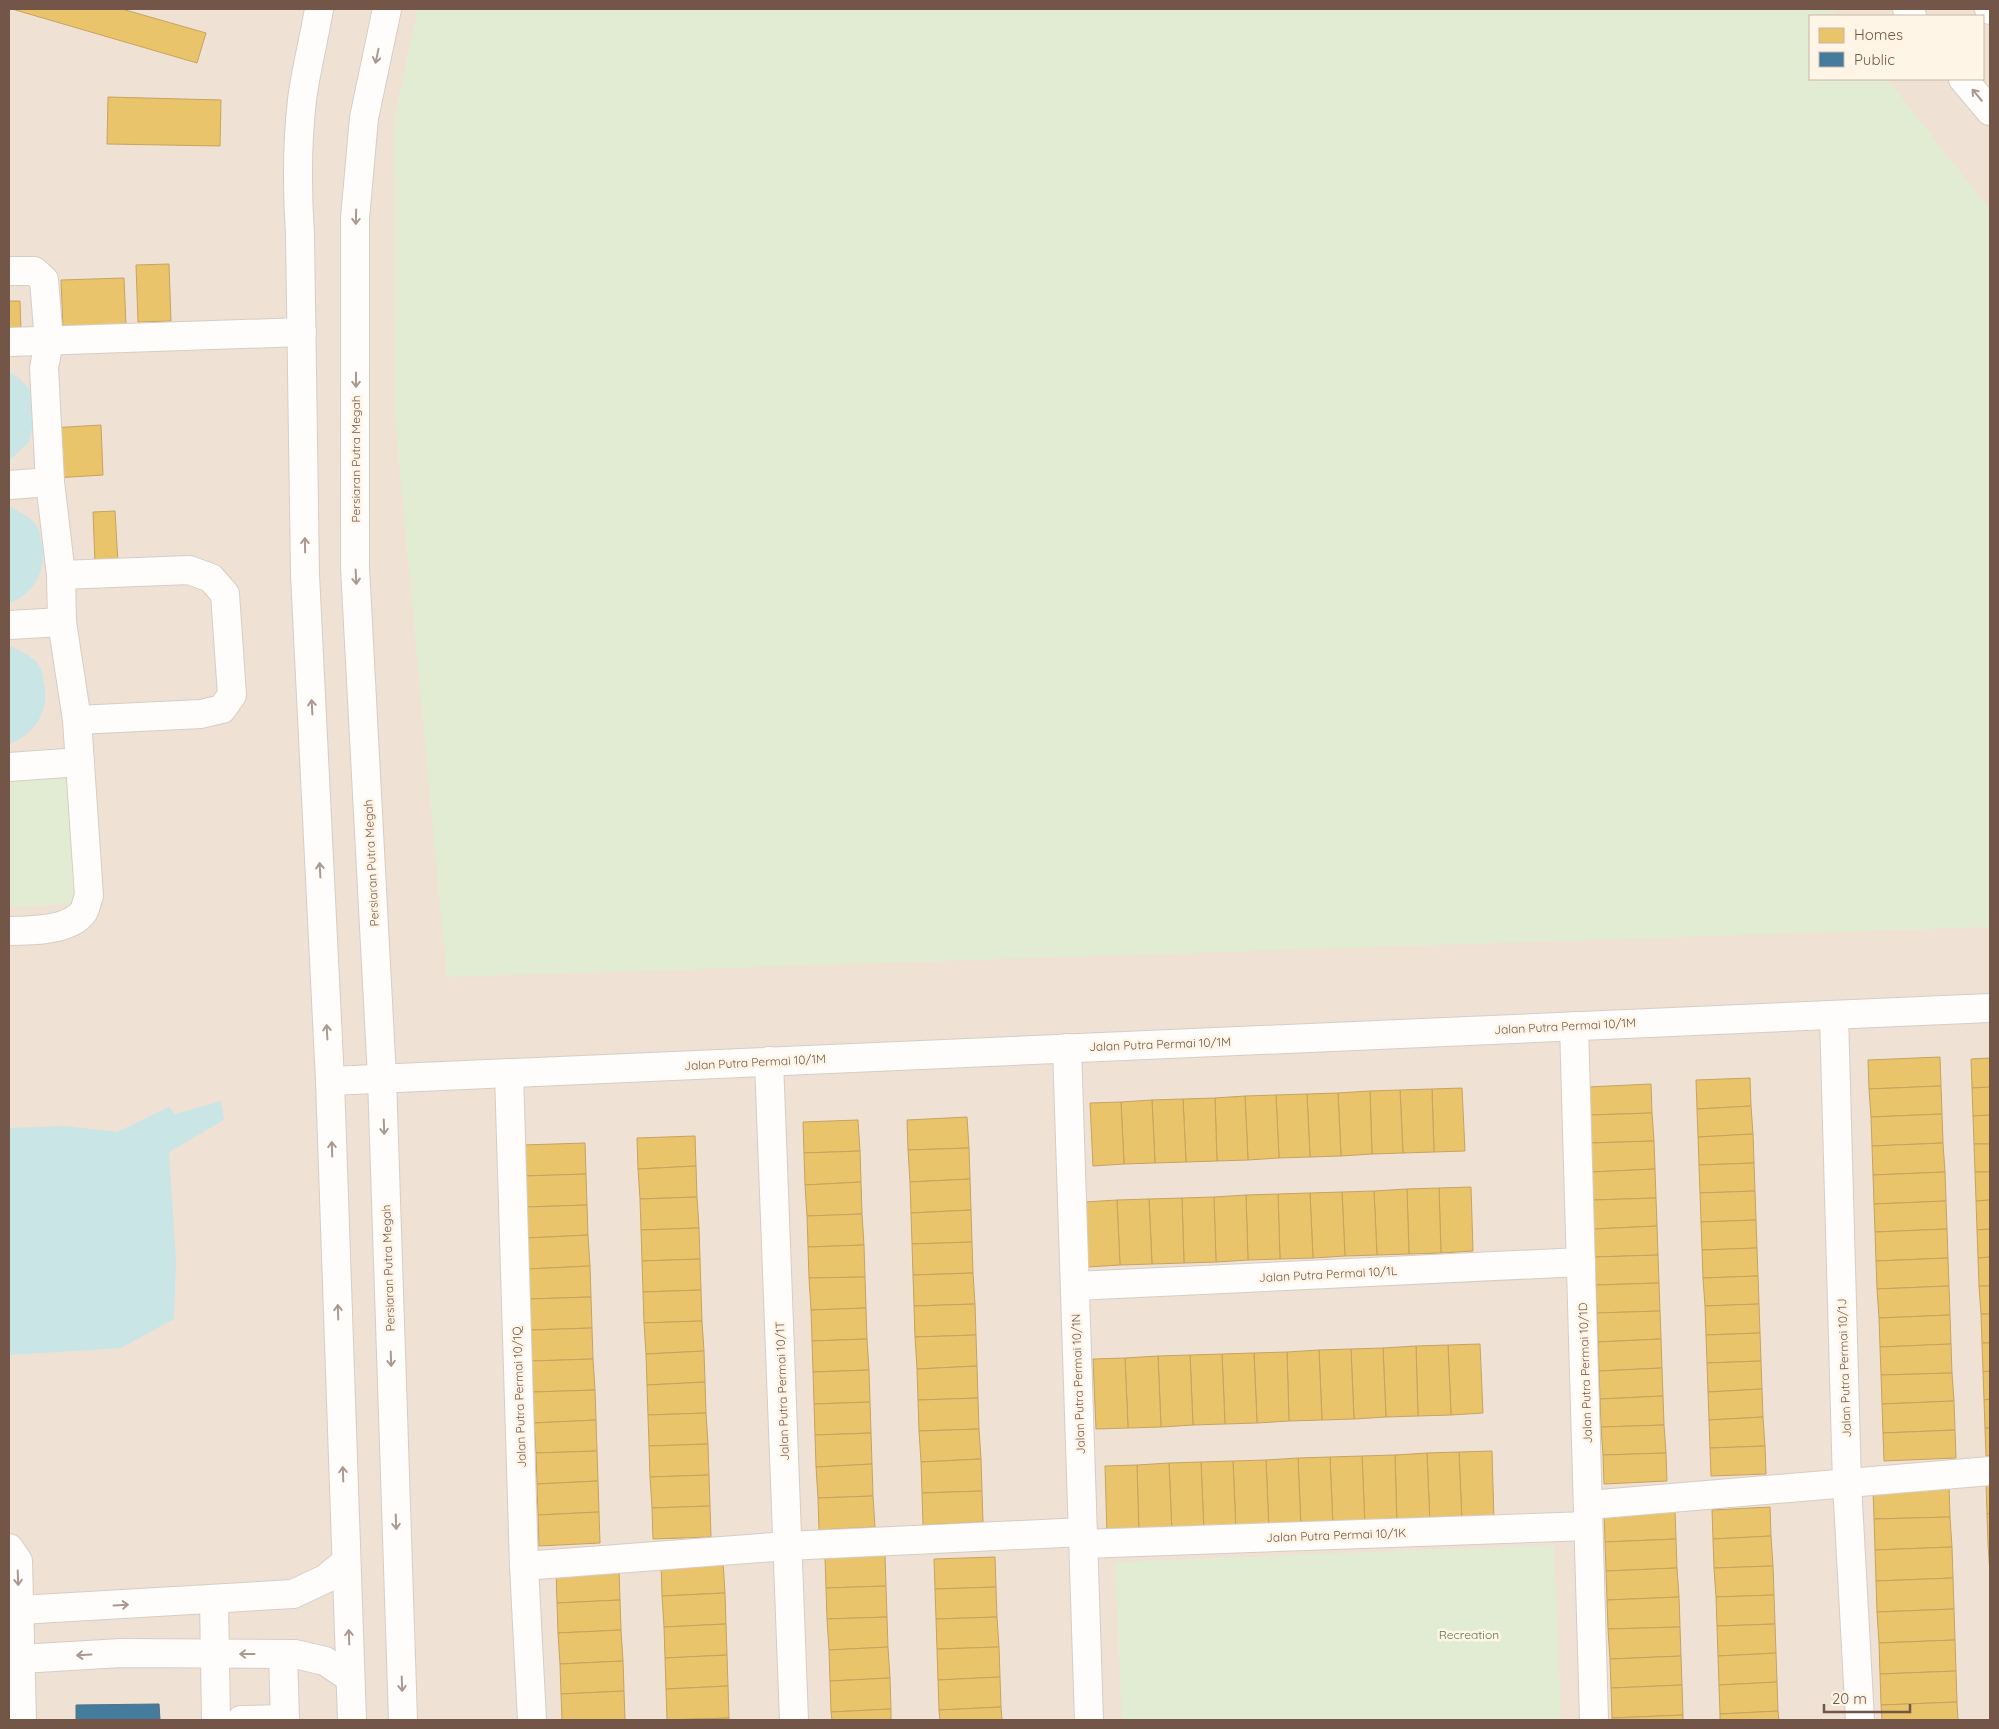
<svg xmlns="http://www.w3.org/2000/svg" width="1999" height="1729" font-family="Quicksand,sans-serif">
<rect width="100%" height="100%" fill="#f6f0e7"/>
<!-- residential -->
<path fill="#efe2d4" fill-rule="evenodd" d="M9,9H1990V1720H9ZM1810,16H1983V79H1810Z"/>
<!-- green -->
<g fill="#e2ecd2">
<polygon points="418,9 1832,9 1837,16 1810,16 1810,79 1887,79 1990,210 1990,927 447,977 395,419 394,120"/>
<polygon points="70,774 75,904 9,907 9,779"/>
<polygon points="1554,1545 1561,1720 1122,1720 1115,1562"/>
</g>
<!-- water -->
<g fill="#c9e5e6">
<polygon points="9,372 20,379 29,389 35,414 29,442 9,461"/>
<path d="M9,506C19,512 30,516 37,526C40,530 40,536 41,541C48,568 35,594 9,603Z"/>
<path d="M9,645C19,651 34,656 40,667C43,672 43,678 44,683C50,710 35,735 9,744Z"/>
<polygon points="221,1101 224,1120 169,1152 176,1261 174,1319 121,1348 9,1355 9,1128 65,1126 117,1132 169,1107 175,1114"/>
</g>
<!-- homes -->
<g fill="#e9c46a" stroke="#c6a360">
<polygon points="12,9 122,9 206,33 197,63"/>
<polygon points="108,97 221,100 220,146 107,144"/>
<polygon points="169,264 171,321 138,322 136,265"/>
<polygon points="124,278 126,325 63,328 61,280"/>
<polygon points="9,301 20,301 21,331 9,332"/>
<polygon points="101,425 103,475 55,478 52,428"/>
<polygon points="115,511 118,563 95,564 93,512"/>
<polygon points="1940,1057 1941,1086 1869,1089 1868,1060"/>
<polygon points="1990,1058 1990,1087 1972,1088 1971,1059"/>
<polygon points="1750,1078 1751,1106 1697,1109 1696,1080"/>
<polygon points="1651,1084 1652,1113 1589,1115 1588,1087"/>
<polygon points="1941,1086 1942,1114 1871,1117 1869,1089"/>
<polygon points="1990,1087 1990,1115 1973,1116 1972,1088"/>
<polygon points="1462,1088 1465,1151 1434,1152 1432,1089"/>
<polygon points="1432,1089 1434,1152 1403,1153 1400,1090"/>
<polygon points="1400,1090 1403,1153 1372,1154 1370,1091"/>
<polygon points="1370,1091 1372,1154 1341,1156 1338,1093"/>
<polygon points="1338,1093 1341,1156 1310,1157 1307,1094"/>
<polygon points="1307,1094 1310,1157 1279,1158 1276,1095"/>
<polygon points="1276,1095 1279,1158 1248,1160 1245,1096"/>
<polygon points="1245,1096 1248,1160 1217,1161 1215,1098"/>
<polygon points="1215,1098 1217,1161 1186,1162 1183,1099"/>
<polygon points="1183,1099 1186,1162 1155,1163 1152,1100"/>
<polygon points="1152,1100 1155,1163 1124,1164 1121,1102"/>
<polygon points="1121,1102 1124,1164 1093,1166 1090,1103"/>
<polygon points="1751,1106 1753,1134 1698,1137 1697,1109"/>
<polygon points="1652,1113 1654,1141 1590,1143 1589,1115"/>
<polygon points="1942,1114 1943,1143 1872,1146 1871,1117"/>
<polygon points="1990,1115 1990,1144 1974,1144 1973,1116"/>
<polygon points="967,1117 969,1148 908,1150 907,1120"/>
<polygon points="858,1120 860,1151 804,1153 803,1122"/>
<polygon points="1753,1134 1754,1163 1699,1165 1698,1137"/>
<polygon points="695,1136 696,1166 638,1169 637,1138"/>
<polygon points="1654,1141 1655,1169 1592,1172 1590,1143"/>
<polygon points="585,1143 586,1174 524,1176 523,1145"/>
<polygon points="1943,1143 1945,1172 1873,1175 1872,1146"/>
<polygon points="1974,1144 1990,1144 1990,1172 1975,1172"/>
<polygon points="969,1148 970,1179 910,1182 908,1150"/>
<polygon points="860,1151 861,1182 805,1185 804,1153"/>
<polygon points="1754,1163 1755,1191 1700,1193 1699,1165"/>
<polygon points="696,1166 697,1197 640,1199 638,1169"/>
<polygon points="1655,1169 1656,1198 1593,1200 1592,1172"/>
<polygon points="1945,1172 1946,1201 1874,1204 1873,1175"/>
<polygon points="1975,1172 1990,1172 1990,1200 1976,1201"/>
<polygon points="586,1174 587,1205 526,1207 524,1176"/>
<polygon points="970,1179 971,1210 911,1213 910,1182"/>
<polygon points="861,1182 862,1214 807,1216 805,1185"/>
<polygon points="1471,1187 1473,1251 1441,1253 1439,1188"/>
<polygon points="1439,1188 1441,1253 1409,1254 1407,1189"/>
<polygon points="1407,1189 1409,1254 1377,1255 1374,1191"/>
<polygon points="1374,1191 1377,1255 1345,1256 1342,1192"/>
<polygon points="1755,1191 1756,1220 1701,1222 1700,1193"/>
<polygon points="1342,1192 1345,1256 1313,1258 1310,1193"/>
<polygon points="1310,1193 1313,1258 1280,1259 1278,1194"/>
<polygon points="1278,1194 1280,1259 1248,1260 1246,1195"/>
<polygon points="1246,1195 1248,1260 1216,1262 1214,1197"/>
<polygon points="697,1197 699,1228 641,1230 640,1199"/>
<polygon points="1214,1197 1216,1262 1184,1263 1182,1198"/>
<polygon points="1182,1198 1184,1263 1152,1264 1149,1199"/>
<polygon points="1656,1198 1657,1226 1594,1229 1593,1200"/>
<polygon points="1149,1199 1152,1264 1120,1265 1117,1200"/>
<polygon points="1117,1200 1120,1265 1088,1267 1085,1202"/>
<polygon points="1990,1200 1990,1229 1977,1230 1976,1201"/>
<polygon points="1946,1201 1947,1229 1875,1232 1874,1204"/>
<polygon points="587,1205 588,1235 527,1238 526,1207"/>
<polygon points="971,1210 972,1242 912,1244 911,1213"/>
<polygon points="862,1214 864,1245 808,1247 807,1216"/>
<polygon points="1756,1220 1757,1248 1702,1250 1701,1222"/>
<polygon points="1657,1226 1658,1255 1595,1257 1594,1229"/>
<polygon points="699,1228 700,1259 642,1261 641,1230"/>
<polygon points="1947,1229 1948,1258 1876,1261 1875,1232"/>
<polygon points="1990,1229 1990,1257 1978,1258 1977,1230"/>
<polygon points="588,1235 590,1266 528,1269 527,1238"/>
<polygon points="972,1242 973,1273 913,1275 912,1244"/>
<polygon points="864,1245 865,1277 809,1278 808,1247"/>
<polygon points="1757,1248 1758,1276 1703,1278 1702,1250"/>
<polygon points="1658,1255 1659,1283 1596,1285 1595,1257"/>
<polygon points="1990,1257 1990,1286 1979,1286 1978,1258"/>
<polygon points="1948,1258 1949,1286 1877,1289 1876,1261"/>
<polygon points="700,1259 701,1290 643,1292 642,1261"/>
<polygon points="590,1266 591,1297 529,1299 528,1269"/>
<polygon points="973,1273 975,1304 914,1306 913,1275"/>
<polygon points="1758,1276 1759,1304 1705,1306 1703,1278"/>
<polygon points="865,1277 866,1308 811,1310 809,1278"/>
<polygon points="1659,1283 1660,1311 1597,1313 1596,1285"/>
<polygon points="1949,1286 1950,1315 1879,1318 1877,1289"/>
<polygon points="1979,1286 1990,1286 1990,1314 1981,1314"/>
<polygon points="701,1290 702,1321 644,1323 643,1292"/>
<polygon points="591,1297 592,1328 530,1330 529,1299"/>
<polygon points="975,1304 976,1335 915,1337 914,1306"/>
<polygon points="1759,1304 1760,1333 1706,1335 1705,1306"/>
<polygon points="866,1308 867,1339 812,1341 811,1310"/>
<polygon points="1660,1311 1661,1339 1598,1342 1597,1313"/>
<polygon points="1981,1314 1990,1314 1990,1343 1982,1343"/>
<polygon points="1950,1315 1951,1344 1880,1347 1879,1318"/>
<polygon points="702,1321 704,1351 646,1354 644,1323"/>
<polygon points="592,1328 593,1359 532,1361 530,1330"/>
<polygon points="1760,1333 1761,1361 1707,1363 1706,1335"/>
<polygon points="976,1335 977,1366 917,1369 915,1337"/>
<polygon points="867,1339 869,1370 813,1372 812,1341"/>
<polygon points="1661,1339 1662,1368 1599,1371 1598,1342"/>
<polygon points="1982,1343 1990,1343 1990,1371 1983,1372"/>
<polygon points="1480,1344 1483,1413 1451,1415 1448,1345"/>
<polygon points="1951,1344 1952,1373 1881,1375 1880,1347"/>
<polygon points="1448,1345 1451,1415 1418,1416 1416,1346"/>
<polygon points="1416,1346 1418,1416 1386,1417 1383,1348"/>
<polygon points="1383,1348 1386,1417 1354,1419 1351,1349"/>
<polygon points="1351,1349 1354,1419 1322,1420 1319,1350"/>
<polygon points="1319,1350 1322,1420 1289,1421 1287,1352"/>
<polygon points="704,1351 705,1382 647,1385 646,1354"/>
<polygon points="1287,1352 1289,1421 1257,1423 1254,1353"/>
<polygon points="1254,1353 1257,1423 1225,1424 1222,1354"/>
<polygon points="1222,1354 1225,1424 1193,1425 1190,1355"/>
<polygon points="1190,1355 1193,1425 1161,1427 1158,1356"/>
<polygon points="1158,1356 1161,1427 1128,1428 1125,1358"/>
<polygon points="1125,1358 1128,1428 1096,1429 1093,1359"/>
<polygon points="593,1359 595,1390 533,1392 532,1361"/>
<polygon points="1761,1361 1762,1389 1708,1392 1707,1363"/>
<polygon points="977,1366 978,1398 918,1400 917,1369"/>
<polygon points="1662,1368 1663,1396 1600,1399 1599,1371"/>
<polygon points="869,1370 870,1402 814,1404 813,1372"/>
<polygon points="1990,1371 1990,1399 1984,1400 1983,1372"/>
<polygon points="1952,1373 1954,1401 1882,1404 1881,1375"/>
<polygon points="705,1382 706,1413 648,1415 647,1385"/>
<polygon points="1762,1389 1763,1417 1709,1420 1708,1392"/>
<polygon points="595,1390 596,1420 534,1423 533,1392"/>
<polygon points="1663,1396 1664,1425 1601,1427 1600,1399"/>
<polygon points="978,1398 979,1429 919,1431 918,1400"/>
<polygon points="1990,1399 1990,1428 1985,1428 1984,1400"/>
<polygon points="1954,1401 1955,1430 1883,1433 1882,1404"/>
<polygon points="870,1402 871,1433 815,1435 814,1404"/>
<polygon points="706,1413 708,1444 649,1446 648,1415"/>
<polygon points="1763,1417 1765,1446 1710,1448 1709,1420"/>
<polygon points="596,1420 597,1451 536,1453 534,1423"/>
<polygon points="1664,1425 1666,1453 1603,1455 1601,1427"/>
<polygon points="1985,1428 1990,1428 1990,1456 1986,1456"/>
<polygon points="979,1429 981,1459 921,1462 919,1431"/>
<polygon points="1955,1430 1956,1458 1884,1461 1883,1433"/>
<polygon points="871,1433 872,1464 816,1467 815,1435"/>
<polygon points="708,1444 709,1475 650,1477 649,1446"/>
<polygon points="1765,1446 1766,1474 1711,1476 1710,1448"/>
<polygon points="597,1451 598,1481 537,1484 536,1453"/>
<polygon points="1492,1451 1494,1521 1462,1522 1459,1452"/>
<polygon points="1459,1452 1462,1522 1430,1524 1427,1453"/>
<polygon points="1427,1453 1430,1524 1397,1525 1395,1455"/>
<polygon points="1666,1453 1667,1481 1604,1484 1603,1455"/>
<polygon points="1395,1455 1397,1525 1365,1526 1362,1456"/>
<polygon points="1362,1456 1365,1526 1333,1527 1330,1457"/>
<polygon points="1330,1457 1333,1527 1301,1528 1298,1458"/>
<polygon points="1298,1458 1301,1528 1269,1530 1266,1460"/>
<polygon points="981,1459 982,1491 922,1493 921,1462"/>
<polygon points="1266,1460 1269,1530 1236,1531 1233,1461"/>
<polygon points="1233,1461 1236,1531 1204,1532 1201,1462"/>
<polygon points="1201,1462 1204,1532 1172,1533 1169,1463"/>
<polygon points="1169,1463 1172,1533 1139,1535 1137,1465"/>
<polygon points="872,1464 873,1496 818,1498 816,1467"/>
<polygon points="1137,1465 1139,1535 1107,1536 1105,1466"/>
<polygon points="709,1475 710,1506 652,1508 650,1477"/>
<polygon points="598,1481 599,1512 538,1515 537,1484"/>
<polygon points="1990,1482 1990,1513 1987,1514 1986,1483"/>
<polygon points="1949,1486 1950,1517 1874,1519 1873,1489"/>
<polygon points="982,1491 983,1522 923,1525 922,1493"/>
<polygon points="873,1496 875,1527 819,1530 818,1498"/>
<polygon points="710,1506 711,1537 653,1539 652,1508"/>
<polygon points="1770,1507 1771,1536 1713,1539 1712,1510"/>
<polygon points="1675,1510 1676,1539 1605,1542 1604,1512"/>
<polygon points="599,1512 600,1543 539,1546 538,1515"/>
<polygon points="1990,1513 1990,1544 1988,1544 1987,1514"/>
<polygon points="1950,1517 1952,1547 1875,1550 1874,1519"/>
<polygon points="1771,1536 1773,1566 1714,1568 1713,1539"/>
<polygon points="1676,1539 1677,1568 1606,1571 1605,1542"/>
<polygon points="1988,1544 1990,1544 1990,1575"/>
<polygon points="1952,1547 1953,1578 1876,1581 1875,1550"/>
<polygon points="885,1555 886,1586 826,1588 825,1558"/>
<polygon points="995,1557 996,1587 935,1589 934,1559"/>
<polygon points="723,1562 725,1593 662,1596 661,1565"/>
<polygon points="1773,1566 1774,1595 1716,1597 1714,1568"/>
<polygon points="1677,1568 1679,1597 1607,1600 1606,1571"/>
<polygon points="619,1569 620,1600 557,1603 556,1572"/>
<polygon points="1953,1578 1954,1609 1877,1612 1876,1581"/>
<polygon points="886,1586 887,1617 827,1619 826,1588"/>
<polygon points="996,1587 997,1617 936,1619 935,1589"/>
<polygon points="725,1593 726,1624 664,1627 662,1596"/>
<polygon points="1774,1595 1775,1624 1717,1626 1716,1597"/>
<polygon points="1679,1597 1680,1627 1608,1629 1607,1600"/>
<polygon points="620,1600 621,1630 558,1633 557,1603"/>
<polygon points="1954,1609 1955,1640 1879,1643 1877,1612"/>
<polygon points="887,1617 888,1647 829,1650 827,1619"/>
<polygon points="997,1617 999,1647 937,1649 936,1619"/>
<polygon points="726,1624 727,1655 665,1658 664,1627"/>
<polygon points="1775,1624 1776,1653 1718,1656 1717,1626"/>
<polygon points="1680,1627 1681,1656 1610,1659 1608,1629"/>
<polygon points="621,1630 623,1661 560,1664 558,1633"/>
<polygon points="1955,1640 1956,1671 1880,1674 1879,1643"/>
<polygon points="888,1647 890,1678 830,1681 829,1650"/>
<polygon points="999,1647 1000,1677 938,1680 937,1649"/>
<polygon points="1776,1653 1777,1682 1719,1685 1718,1656"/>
<polygon points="727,1655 728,1686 666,1689 665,1658"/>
<polygon points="1681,1656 1682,1685 1611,1688 1610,1659"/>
<polygon points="623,1661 624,1691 561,1694 560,1664"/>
<polygon points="1956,1671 1957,1702 1881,1705 1880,1674"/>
<polygon points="1000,1677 1001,1707 939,1710 938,1680"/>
<polygon points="890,1678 891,1709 831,1712 830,1681"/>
<polygon points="1777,1682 1778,1711 1720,1714 1719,1685"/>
<polygon points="1682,1685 1683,1715 1612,1718 1611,1688"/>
<polygon points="728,1686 729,1718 667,1720 666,1689"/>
<polygon points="624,1691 625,1720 562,1720 561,1694"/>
<polygon points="1957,1702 1958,1720 1882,1720 1881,1705"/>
<polygon points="1001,1707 1002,1720 940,1720 939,1710"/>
<polygon points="891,1709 891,1720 832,1720 831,1712"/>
<polygon points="1778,1711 1779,1720 1720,1720 1720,1714"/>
<polygon points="1683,1715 1683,1720 1612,1720 1612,1718"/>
<polygon points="729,1718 729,1720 667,1720"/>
</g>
<!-- public -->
<polygon fill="#457b9d" stroke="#537084" points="159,1704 160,1720 76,1720 76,1705"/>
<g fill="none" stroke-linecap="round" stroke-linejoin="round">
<!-- minor casing -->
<g stroke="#d7cdc5" stroke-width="30">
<g id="minor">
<path d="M319,9C314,39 306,69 302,100C297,144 297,190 300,235L305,575L330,1081L352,1720"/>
<polyline points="387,9 364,118 355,218 355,567 382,1078 403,1720"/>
<polyline points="1907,9 1912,16"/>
<polyline points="1989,9 1990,10"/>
<polyline points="1963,79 1990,111"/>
<path d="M9,271H34L44,280L49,341L44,368L50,482L61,575L62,622L77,720L89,896C87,900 86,907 84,911C71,931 30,931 9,931"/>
<polyline points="9,342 302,332"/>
<polyline points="9,485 50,482"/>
<polyline points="61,575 189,570 211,578 225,594 232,695 222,709 201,714 77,720"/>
<polyline points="9,625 62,622"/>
<polyline points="9,767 80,762"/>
<polyline points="1834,1015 1847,1484 1860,1720"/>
<polyline points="1574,1026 1594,1720"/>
<polyline points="1067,1048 1089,1720"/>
<polyline points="769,1061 794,1720"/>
<polyline points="509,1073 524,1566 532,1720"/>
<polyline points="330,1081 1990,1008"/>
<polyline points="1075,1286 1581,1262"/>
<polyline points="1589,1505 1990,1471"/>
<polyline points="1083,1544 1588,1526"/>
<polyline points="9,1548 18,1561 22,1720"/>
<polyline points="524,1566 787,1546 1083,1532"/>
<polyline points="214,1600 216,1720"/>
<polyline points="20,1610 293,1594 325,1579 346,1562"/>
<polyline points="283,1654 285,1720"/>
<polyline points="21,1659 121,1653 295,1654 325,1661 350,1678"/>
<polyline points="241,1720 285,1719"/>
</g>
</g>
<!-- minor -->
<use href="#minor" stroke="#fefdfb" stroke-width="28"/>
</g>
<!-- one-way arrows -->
<defs><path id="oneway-shaft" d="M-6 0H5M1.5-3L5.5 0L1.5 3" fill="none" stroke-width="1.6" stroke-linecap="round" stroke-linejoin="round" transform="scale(1.25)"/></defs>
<g stroke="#ab9990">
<use href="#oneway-shaft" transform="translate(377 56) rotate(102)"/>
<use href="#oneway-shaft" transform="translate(1977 95) rotate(-130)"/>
<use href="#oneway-shaft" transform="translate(356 217) rotate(91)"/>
<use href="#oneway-shaft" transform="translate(356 380) rotate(90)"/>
<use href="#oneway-shaft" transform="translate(305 545) rotate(-91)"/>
<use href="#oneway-shaft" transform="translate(356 577) rotate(87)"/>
<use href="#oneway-shaft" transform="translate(312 707) rotate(-93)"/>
<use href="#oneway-shaft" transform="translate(320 870) rotate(-93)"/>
<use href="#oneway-shaft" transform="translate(327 1032) rotate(-93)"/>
<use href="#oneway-shaft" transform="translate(384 1127) rotate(88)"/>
<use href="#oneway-shaft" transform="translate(332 1149) rotate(-92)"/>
<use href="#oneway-shaft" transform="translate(338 1312) rotate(-92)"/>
<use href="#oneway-shaft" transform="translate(391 1359) rotate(88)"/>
<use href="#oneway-shaft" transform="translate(343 1474) rotate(-92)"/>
<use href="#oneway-shaft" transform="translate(396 1522) rotate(88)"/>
<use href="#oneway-shaft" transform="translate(18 1578) rotate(88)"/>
<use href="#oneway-shaft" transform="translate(121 1605) rotate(-3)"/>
<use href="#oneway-shaft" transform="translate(349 1637) rotate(-92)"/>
<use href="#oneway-shaft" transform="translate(247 1654) rotate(-180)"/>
<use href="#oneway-shaft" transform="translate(84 1655) rotate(177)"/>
<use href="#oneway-shaft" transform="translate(402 1684) rotate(88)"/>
</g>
<g text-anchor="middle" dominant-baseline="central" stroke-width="5" stroke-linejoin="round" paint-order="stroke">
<!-- street labels -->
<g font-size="12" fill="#735648" stroke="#fff5e7">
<text transform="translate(355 459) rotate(-90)">Persiaran Putra Megah</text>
<text transform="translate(371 863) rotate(-93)">Persiaran Putra Megah</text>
<text transform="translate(1565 1026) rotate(-3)">Jalan Putra Permai 10/1M</text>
<text transform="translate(1160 1044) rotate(-2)">Jalan Putra Permai 10/1M</text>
<text transform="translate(755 1062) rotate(-3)">Jalan Putra Permai 10/1M</text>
<text transform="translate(388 1268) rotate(-92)">Persiaran Putra Megah</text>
<text transform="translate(1328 1274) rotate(-3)">Jalan Putra Permai 10/1L</text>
<text transform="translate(1844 1368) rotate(-92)">Jalan Putra Permai 10/1J</text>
<text transform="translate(1585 1373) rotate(-92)">Jalan Putra Permai 10/1D</text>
<text transform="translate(1078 1384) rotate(-92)">Jalan Putra Permai 10/1N</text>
<text transform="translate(782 1391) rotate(-92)">Jalan Putra Permai 10/1T</text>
<text transform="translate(519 1397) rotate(-92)">Jalan Putra Permai 10/1Q</text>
<text transform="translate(1336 1535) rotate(-2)">Jalan Putra Permai 10/1K</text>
</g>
<!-- park labels -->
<g font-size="12" fill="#547841" stroke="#fff5e7">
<text x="1469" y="1634">Recreation</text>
</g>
</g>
<!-- border -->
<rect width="1999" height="1729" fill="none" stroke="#735648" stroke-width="20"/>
<!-- legend -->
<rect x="1809" y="15" width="175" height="65" fill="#fff5e7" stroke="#c7b5a7"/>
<rect x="1819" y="28" width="25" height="15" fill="#e9c46a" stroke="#c7b5a7"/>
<text x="1854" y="40" font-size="15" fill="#735648">Homes</text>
<rect x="1819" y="52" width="25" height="15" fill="#457b9d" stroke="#c7b5a7"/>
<text x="1854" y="65" font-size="15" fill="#735648">Public</text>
<!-- scale -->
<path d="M1824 1704v8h86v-8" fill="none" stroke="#735648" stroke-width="2.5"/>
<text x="1832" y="1704" font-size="15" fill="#735648" stroke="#fff5e7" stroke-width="4" paint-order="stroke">20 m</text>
</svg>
